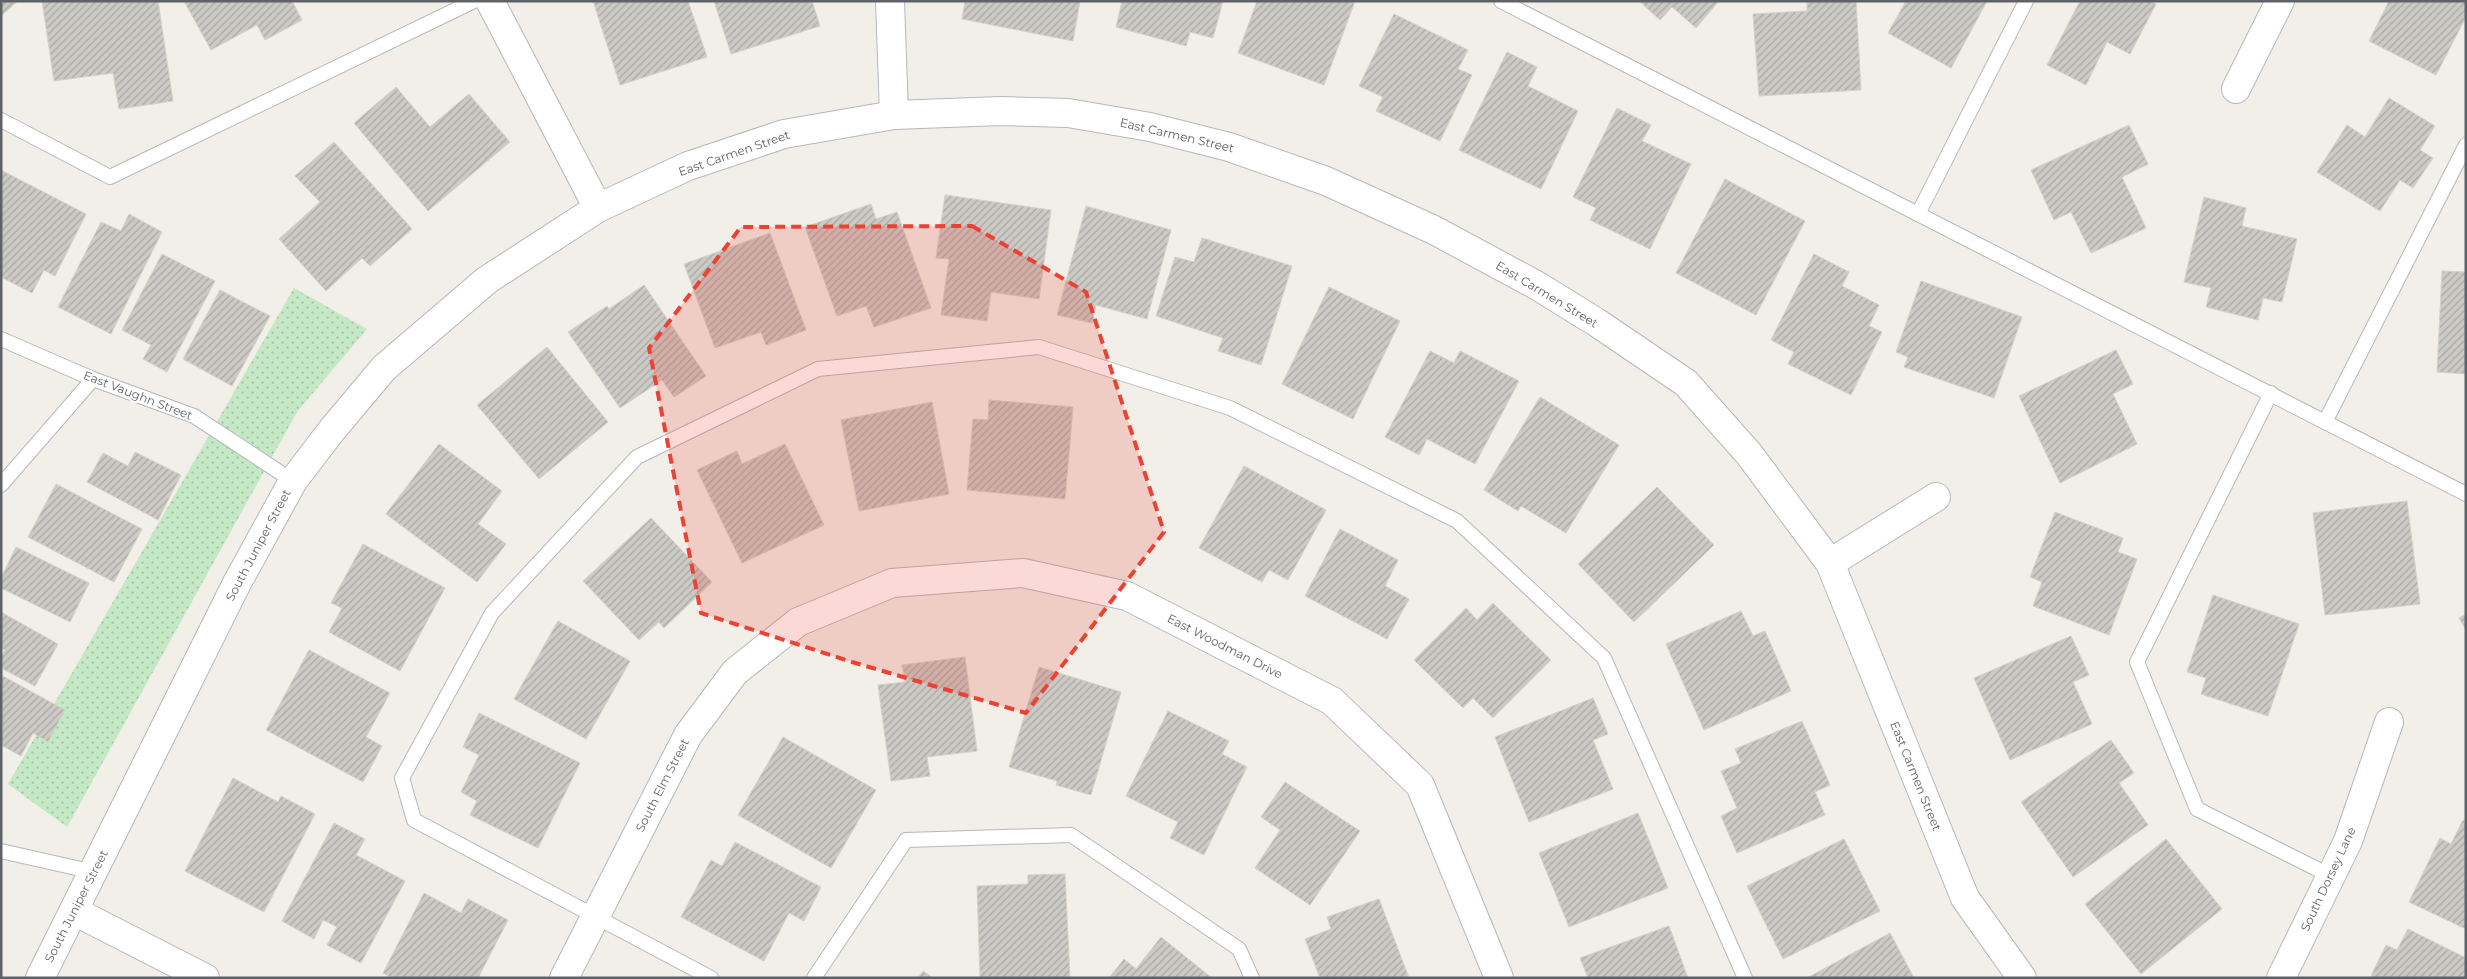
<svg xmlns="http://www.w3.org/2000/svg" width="2467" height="979" font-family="Montserrat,sans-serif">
<defs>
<pattern id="green-dots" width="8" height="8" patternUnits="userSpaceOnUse" patternTransform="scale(1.25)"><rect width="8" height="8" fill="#c5e8c5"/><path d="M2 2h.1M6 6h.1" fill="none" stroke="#a3c0a4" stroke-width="1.8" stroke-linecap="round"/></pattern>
<pattern id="building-hatch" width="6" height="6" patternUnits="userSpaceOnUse" patternTransform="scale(1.25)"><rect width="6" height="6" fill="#cccac5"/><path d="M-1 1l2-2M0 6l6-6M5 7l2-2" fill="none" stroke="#a9a8a4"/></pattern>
</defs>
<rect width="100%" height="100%" fill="#f1efe8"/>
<!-- green -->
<polygon fill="url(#green-dots)" points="294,288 367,329 297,412 67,827 8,784"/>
<!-- building -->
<g fill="url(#building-hatch)" stroke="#d6d1c6">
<polygon points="1,1 18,1 1,16"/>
<polygon points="42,1 158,1 173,101 119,109 113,73 54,81"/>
<polygon points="184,1 292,1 302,20 265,40 257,25 211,50"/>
<polygon points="593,1 688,1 707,57 620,85"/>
<polygon points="714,1 812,1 820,26 731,54"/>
<polygon points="965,1 1080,1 1073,41 962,19"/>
<polygon points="1122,1 1223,1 1213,38 1190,32 1186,46 1116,27"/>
<polygon points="1257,1 1355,1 1324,85 1238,53"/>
<polygon points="1639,1 1719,1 1696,28 1672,7 1660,20"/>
<polygon points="1807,1 1856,1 1861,90 1759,96 1753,14 1807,11"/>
<polygon points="1906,1 1987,1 1951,68 1888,33"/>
<polygon points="2080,1 2151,1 2156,4 2130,54 2107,42 2086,85 2047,65"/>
<polygon points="2389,1 2466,1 2466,17 2436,75 2369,41"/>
<polygon points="1394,14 1468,50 1458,69 1472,75 1440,141 1376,111 1383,97 1359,86"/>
<polygon points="1507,52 1537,67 1528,86 1578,111 1541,189 1459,150"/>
<polygon points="396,87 430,127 469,94 510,142 428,211 354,123"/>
<polygon points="2389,98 2435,126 2420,150 2433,158 2413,188 2400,180 2380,211 2317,172 2347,125 2365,137"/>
<polygon points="1617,108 1651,125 1642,141 1691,164 1650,249 1590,220 1596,208 1573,197"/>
<polygon points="2129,125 2148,164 2122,177 2146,228 2091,253 2071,212 2054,220 2031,170"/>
<polygon points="334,142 412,229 370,266 362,258 326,291 279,239 320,202 295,176"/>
<polygon points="1,170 86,214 55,276 44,270 32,293 1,277"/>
<polygon points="1725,179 1805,221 1756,315 1676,273"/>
<polygon points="945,195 1051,210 1039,299 991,292 987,321 941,315 949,259 936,258"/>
<polygon points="2204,197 2246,208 2242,226 2297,239 2282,302 2263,298 2258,320 2206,307 2211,288 2184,282"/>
<polygon points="871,204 876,219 897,212 931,308 874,327 866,306 837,316 805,227"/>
<polygon points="1086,206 1171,230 1147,319 1096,305 1092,323 1057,315"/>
<polygon points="129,214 162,232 111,334 58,307 101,222 121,231"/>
<polygon points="770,233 806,330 766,345 761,332 715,348 684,264"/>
<polygon points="1202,238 1292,266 1261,365 1218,351 1223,338 1156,316 1175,257 1194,262"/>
<polygon points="162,254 215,281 167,372 143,359 151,345 122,330"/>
<polygon points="1814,254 1849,272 1842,286 1879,305 1869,326 1882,332 1851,395 1788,364 1794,352 1771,340"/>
<polygon points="2442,271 2466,272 2466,374 2437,372"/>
<polygon points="1921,281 2022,317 1994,398 1904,367 1908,357 1896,352"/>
<polygon points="644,285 706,376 674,397 662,380 620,408 568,332 607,306 609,309"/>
<polygon points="1329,287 1400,321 1353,419 1282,384"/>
<polygon points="220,290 270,316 232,386 183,359"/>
<polygon points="547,347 608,422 539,479 477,405"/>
<polygon points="2116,350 2133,384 2113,394 2137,444 2060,483 2019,396"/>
<polygon points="1430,351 1454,363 1460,351 1519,381 1475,464 1427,439 1419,455 1385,437"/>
<polygon points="1540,397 1619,445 1566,533 1521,506 1518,511 1484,490"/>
<polygon points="989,400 1073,407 1065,499 967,490 973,419 988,420"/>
<polygon points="932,402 949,494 859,511 841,420"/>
<polygon points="439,444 502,491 478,524 506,544 477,582 386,514"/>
<polygon points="785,444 824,525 742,563 697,470 737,451 742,464"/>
<polygon points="135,452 181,475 158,520 87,482 103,453 128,466"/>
<polygon points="1244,466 1326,510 1288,580 1269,570 1262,582 1199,548"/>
<polygon points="56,484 142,529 114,582 28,537"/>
<polygon points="1657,487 1714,545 1634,622 1578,564"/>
<polygon points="2407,501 2420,604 2325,615 2313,513"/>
<polygon points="2055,512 2123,538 2118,552 2137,559 2109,635 2033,606 2042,582 2030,577"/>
<polygon points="651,518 712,582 664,628 659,622 639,640 583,581"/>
<polygon points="1340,529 1398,560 1385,586 1409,599 1387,639 1305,596"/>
<polygon points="363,544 445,588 400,671 329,632 342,608 331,603"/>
<polygon points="16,547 89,583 70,622 1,588 1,578"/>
<polygon points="2213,595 2299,624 2268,716 2201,694 2206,678 2187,672"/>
<polygon points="1493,603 1551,660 1493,718 1473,698 1463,708 1414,660 1466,608 1477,620"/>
<polygon points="1741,611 1753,636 1765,631 1791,691 1704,730 1666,644"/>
<polygon points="1,612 58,644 35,686 1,668 1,657 5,650 1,648"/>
<polygon points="2466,614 2466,630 2459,618"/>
<polygon points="558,621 630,661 586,739 514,699"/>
<polygon points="2071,636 2089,675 2073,682 2092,724 2010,760 1974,678"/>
<polygon points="309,650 390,693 366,737 382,746 363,782 266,730"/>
<polygon points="965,657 977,751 927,757 930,776 891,781 878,685 905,682 902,665"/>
<polygon points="1039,667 1121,692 1091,795 1056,785 1057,781 1009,767"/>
<polygon points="1,675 65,710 48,742 33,733 21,756 1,745"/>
<polygon points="1593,698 1608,734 1593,740 1613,789 1529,822 1495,737"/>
<polygon points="1168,711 1229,741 1222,754 1247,767 1204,855 1170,838 1178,822 1126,796"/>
<polygon points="479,713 580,763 538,848 470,815 477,801 461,792 479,755 463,747"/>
<polygon points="1802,721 1830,785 1815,792 1825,815 1737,853 1721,816 1737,808 1721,771 1741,763 1735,749"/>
<polygon points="783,737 876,790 831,868 738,815"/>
<polygon points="2111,740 2134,773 2119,783 2148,825 2073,877 2021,802"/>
<polygon points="233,778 278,802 281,796 315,814 264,912 185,871"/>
<polygon points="1285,782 1360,831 1310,905 1255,868 1280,830 1261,817"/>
<polygon points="1638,813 1668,888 1569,927 1539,853"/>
<polygon points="2463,820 2466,822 2466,929 2409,902 2440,838 2451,844"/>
<polygon points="334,823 365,839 356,855 405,881 361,963 327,945 337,927 323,920 314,939 282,921"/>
<polygon points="1844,839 1880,911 1783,959 1747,886"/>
<polygon points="2166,839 2222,909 2141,974 2085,904"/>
<polygon points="735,842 821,887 804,921 789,913 764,961 681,917 711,860 722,866"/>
<polygon points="1065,874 1070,978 980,978 977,886 1028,884 1028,875"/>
<polygon points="424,893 461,913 468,899 508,920 478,978 392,978 383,973"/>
<polygon points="1379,899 1409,978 1320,978 1305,939 1331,929 1327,917"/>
<polygon points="1669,926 1688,978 1588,978 1580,958"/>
<polygon points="2408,929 2466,958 2466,978 2370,978 2386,945 2397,950"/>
<polygon points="1890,933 1914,978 1807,978"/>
<polygon points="1161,937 1212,978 1109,978 1124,959 1136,969"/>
<polygon points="923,971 933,978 918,978"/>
</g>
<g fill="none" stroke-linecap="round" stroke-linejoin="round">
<!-- lane casing -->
<g stroke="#b5b8bc" stroke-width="16">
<g id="lane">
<polyline points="1501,1 2466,494"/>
<polyline points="1,120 110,177 474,1"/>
<polyline points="1918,214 2026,1"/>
<polyline points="1,339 93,379 194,416 293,481"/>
<polyline points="2271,393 2137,662 2197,809 2331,876"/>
<polyline points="2325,422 2466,145"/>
<polyline points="1,485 93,379"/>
<polyline points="1,851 94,872"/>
<polyline points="711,978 414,820 402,778 492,613 637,457 818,369 1039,347 1230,408 1457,521 1604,658 1745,978"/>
<polyline points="814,978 906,840 1071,835 1239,949 1252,978"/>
</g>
</g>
<!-- street casing -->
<g stroke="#b5b8bc" stroke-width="30">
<g id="street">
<polyline points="490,1 598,208"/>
<polyline points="890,1 894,115"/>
<polyline points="2236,89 2280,1"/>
<polyline points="1830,563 1936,497"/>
<polyline points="74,911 205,978"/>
<polyline points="40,978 237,583 293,481 332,430 384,368 487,280 598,208 688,166 784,134 894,115 1001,111 1068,113 1150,127 1229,147 1326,181 1434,230 1536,285 1596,322 1686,383 1749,454 1830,563 1965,898 2022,978"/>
<polyline points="564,978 688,735 735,672 798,622 892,583 1023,573 1127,596 1332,701 1420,785 1499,978"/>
<polyline points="2281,978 2348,841 2389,722"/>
</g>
</g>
<!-- lane -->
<use href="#lane" stroke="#fff" stroke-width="14"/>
<!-- street -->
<use href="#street" stroke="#fff" stroke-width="28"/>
</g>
<!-- marked area -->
<path fill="#ea4335" fill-opacity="0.2" stroke="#ea4335" stroke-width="4" stroke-dasharray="10 6" stroke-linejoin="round" d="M972,226L1086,292L1164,532L1026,713L852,662L701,613L649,348L741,227Z"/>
<g text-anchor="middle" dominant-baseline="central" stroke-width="4" stroke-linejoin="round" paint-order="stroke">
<!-- street labels -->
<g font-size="12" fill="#5f6368" stroke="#fff">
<text transform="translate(1177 135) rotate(13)">East Carmen Street</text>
<text transform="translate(734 153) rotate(-19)">East Carmen Street</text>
<text transform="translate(1547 294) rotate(31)">East Carmen Street</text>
<text transform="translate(138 395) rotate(21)">East Vaughn Street</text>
<text transform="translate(258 545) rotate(-62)">South Juniper Street</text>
<text transform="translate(1225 646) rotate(27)">East Woodman Drive</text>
<text transform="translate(1916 776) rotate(68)">East Carmen Street</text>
<text transform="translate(662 785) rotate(-63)">South Elm Street</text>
<text transform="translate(2328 879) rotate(-65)">South Dorsey Lane</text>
<text transform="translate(76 906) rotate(-63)">South Juniper Street</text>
</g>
</g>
<!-- border -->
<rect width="2467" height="979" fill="none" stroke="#5f6368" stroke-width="5"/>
</svg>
